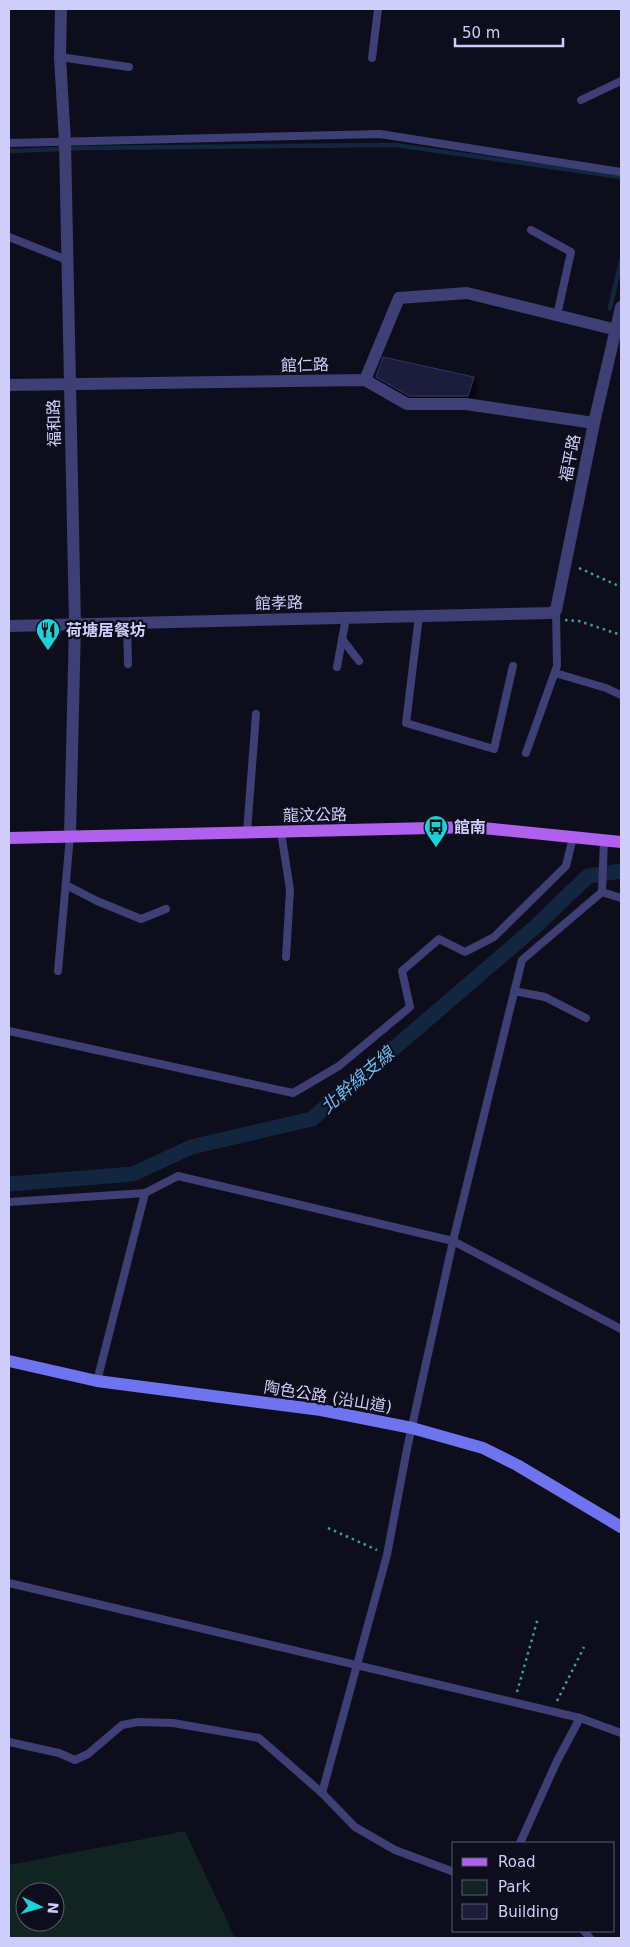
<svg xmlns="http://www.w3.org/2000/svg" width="630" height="1947" font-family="'DejaVu Sans','Noto Sans TC',sans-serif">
<defs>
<filter id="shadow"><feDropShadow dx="4.5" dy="4.5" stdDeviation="2.5" flood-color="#0009"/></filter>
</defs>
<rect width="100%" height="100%" fill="#0e0d1b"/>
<!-- green -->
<path fill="#112422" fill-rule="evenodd" d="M185,1831L235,1938H9V1865ZM25,1892H55V1922H25Z"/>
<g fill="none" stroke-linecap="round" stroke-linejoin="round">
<!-- stream -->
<g stroke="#12273f" stroke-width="4.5">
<polyline points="9,151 84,148 395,145 621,177"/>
<polyline points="610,308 621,261"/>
</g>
<!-- canal -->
<polyline stroke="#12273f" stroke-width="15" points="9,1184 133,1174 191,1147 312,1119 535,927 588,876 621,871"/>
</g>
<!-- building -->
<polygon fill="#1f1b3a" stroke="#363063" filter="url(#shadow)" points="383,357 474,377 468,396 409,396 376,377"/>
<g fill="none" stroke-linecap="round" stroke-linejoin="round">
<!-- path -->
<g stroke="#39a193" stroke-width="2.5" stroke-dasharray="2.5 4" stroke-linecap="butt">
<polyline points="579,568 621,587"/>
<polyline points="565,620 579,621 621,635"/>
<polyline points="328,1528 377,1550"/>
<polyline points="517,1692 538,1618"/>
<polyline points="557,1701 584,1647"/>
</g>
<!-- lane -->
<g stroke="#3d3f75" stroke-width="8">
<polyline points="60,57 129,67"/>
<polyline points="372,58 378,9"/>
<polyline points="581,100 621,81"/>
<polyline points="9,143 380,134 621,172"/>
<polyline points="531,230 571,252 557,315"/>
<polyline points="9,237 67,260"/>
<polyline points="419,616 406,723 494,749 513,666"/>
<polyline points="127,624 128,664"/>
<polyline points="342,639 359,661"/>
<polyline points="337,667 346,618"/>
<polyline points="555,673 606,688 621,695"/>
<polyline points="526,753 557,666 556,610"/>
<polyline points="247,832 256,714"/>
<polyline points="281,832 290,890 286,957"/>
<polyline points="66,885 97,901 141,919 166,909"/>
<polyline points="602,892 621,898"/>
<polyline points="58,971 70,836"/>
<polyline points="514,991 545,997 586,1018"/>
<polyline points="9,1031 293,1093 339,1066 410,1007 402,971 439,939 465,952 494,937 566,866 573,837"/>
<polyline points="9,1202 145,1193 178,1176 453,1241 621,1329"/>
<polyline points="97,1381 145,1193"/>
<polyline points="9,1583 580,1718 621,1733"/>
<polyline points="9,1742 59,1753 75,1760 88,1754 122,1725 138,1722 173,1723 259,1738 322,1793 355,1827 395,1850 454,1872"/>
<polyline points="322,1793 387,1555 407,1449 453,1241 522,960 602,892 604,840"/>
<polyline points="520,1843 557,1761 580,1718"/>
<polyline points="584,1931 590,1938"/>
</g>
<!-- street -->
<g stroke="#3d3f75" stroke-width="12">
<polyline points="61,9 60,57 65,142 75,625 70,836"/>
<polyline points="365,380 399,298 467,293 617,330"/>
<polyline points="9,385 365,380 407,404 466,404 594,423"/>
<polyline points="9,626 550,613 556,610 594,423 621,307"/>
</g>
<!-- secondary -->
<polyline stroke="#6e74ef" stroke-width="12" points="9,1361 97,1381 321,1410 412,1428 483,1448 517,1465 621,1527"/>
<!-- primary -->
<polyline stroke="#af60ed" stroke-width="12" points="9,838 473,827 621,842"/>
</g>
<!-- icons -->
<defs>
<g id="restaurant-pin" transform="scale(1.25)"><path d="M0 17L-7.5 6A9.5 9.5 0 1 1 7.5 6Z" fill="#18d4da" stroke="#0e0d1b"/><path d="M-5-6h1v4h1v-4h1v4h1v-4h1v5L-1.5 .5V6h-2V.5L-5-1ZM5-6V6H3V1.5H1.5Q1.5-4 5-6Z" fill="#111"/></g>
<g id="bus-pin" transform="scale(1.25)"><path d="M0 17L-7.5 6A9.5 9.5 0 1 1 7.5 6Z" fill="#18d4da" stroke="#0e0d1b"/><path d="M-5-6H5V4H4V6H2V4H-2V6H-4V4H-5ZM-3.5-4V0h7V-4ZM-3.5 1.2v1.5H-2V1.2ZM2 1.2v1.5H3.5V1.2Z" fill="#111"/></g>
</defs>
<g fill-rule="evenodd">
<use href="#restaurant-pin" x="48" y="630"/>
<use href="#bus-pin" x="436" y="827"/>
</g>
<g text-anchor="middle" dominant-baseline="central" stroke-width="4.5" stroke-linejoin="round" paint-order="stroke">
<!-- street labels -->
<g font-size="16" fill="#cfcdf9" stroke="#0e0d1b">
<text transform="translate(305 365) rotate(-1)">館仁路</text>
<text transform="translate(54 423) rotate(-91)">福和路</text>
<text transform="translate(570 458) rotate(-79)">福平路</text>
<text transform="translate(279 603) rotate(-1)">館孝路</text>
<text transform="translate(315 815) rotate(-1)">龍汶公路</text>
<text transform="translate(328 1397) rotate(9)">陶色公路 (沿山道)</text>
</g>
<!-- poi labels -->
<g font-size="16" font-weight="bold" fill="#cfcdf9" stroke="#0e0d1b" text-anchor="start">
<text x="66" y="630">荷塘居餐坊</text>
<text x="454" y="827">館南</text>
</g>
<!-- water labels -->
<g font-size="18" font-style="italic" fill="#66b8ee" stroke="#0e0d1b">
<text transform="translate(357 1080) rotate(-41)">北幹線支線</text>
</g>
</g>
<!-- border -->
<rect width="630" height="1947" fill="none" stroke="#cfcdf9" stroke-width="20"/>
<!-- legend -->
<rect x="452" y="1842" width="162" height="90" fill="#0e0d1b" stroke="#5b5a74"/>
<rect x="462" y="1858" width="25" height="8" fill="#af60ed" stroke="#5b5a74"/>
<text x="498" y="1867" font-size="15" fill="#cfcdf9">Road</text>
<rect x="462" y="1880" width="25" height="15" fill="#112422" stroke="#5b5a74"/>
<text x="498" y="1892" font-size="15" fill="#cfcdf9">Park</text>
<rect x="462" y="1904" width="25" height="15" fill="#1f1b3a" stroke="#5b5a74"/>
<text x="498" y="1917" font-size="15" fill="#cfcdf9">Building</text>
<!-- north arrow -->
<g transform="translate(40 1907) rotate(95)"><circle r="24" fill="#0e0d1b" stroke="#5b5a74"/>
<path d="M0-4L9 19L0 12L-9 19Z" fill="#18d4da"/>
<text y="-8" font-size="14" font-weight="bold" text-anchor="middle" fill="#cfcdf9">N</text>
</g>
<!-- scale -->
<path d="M455 38v8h108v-8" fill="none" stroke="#cfcdf9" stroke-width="2.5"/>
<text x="462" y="38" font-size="15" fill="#cfcdf9" stroke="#0e0d1b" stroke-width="4" paint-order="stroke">50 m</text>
</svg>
